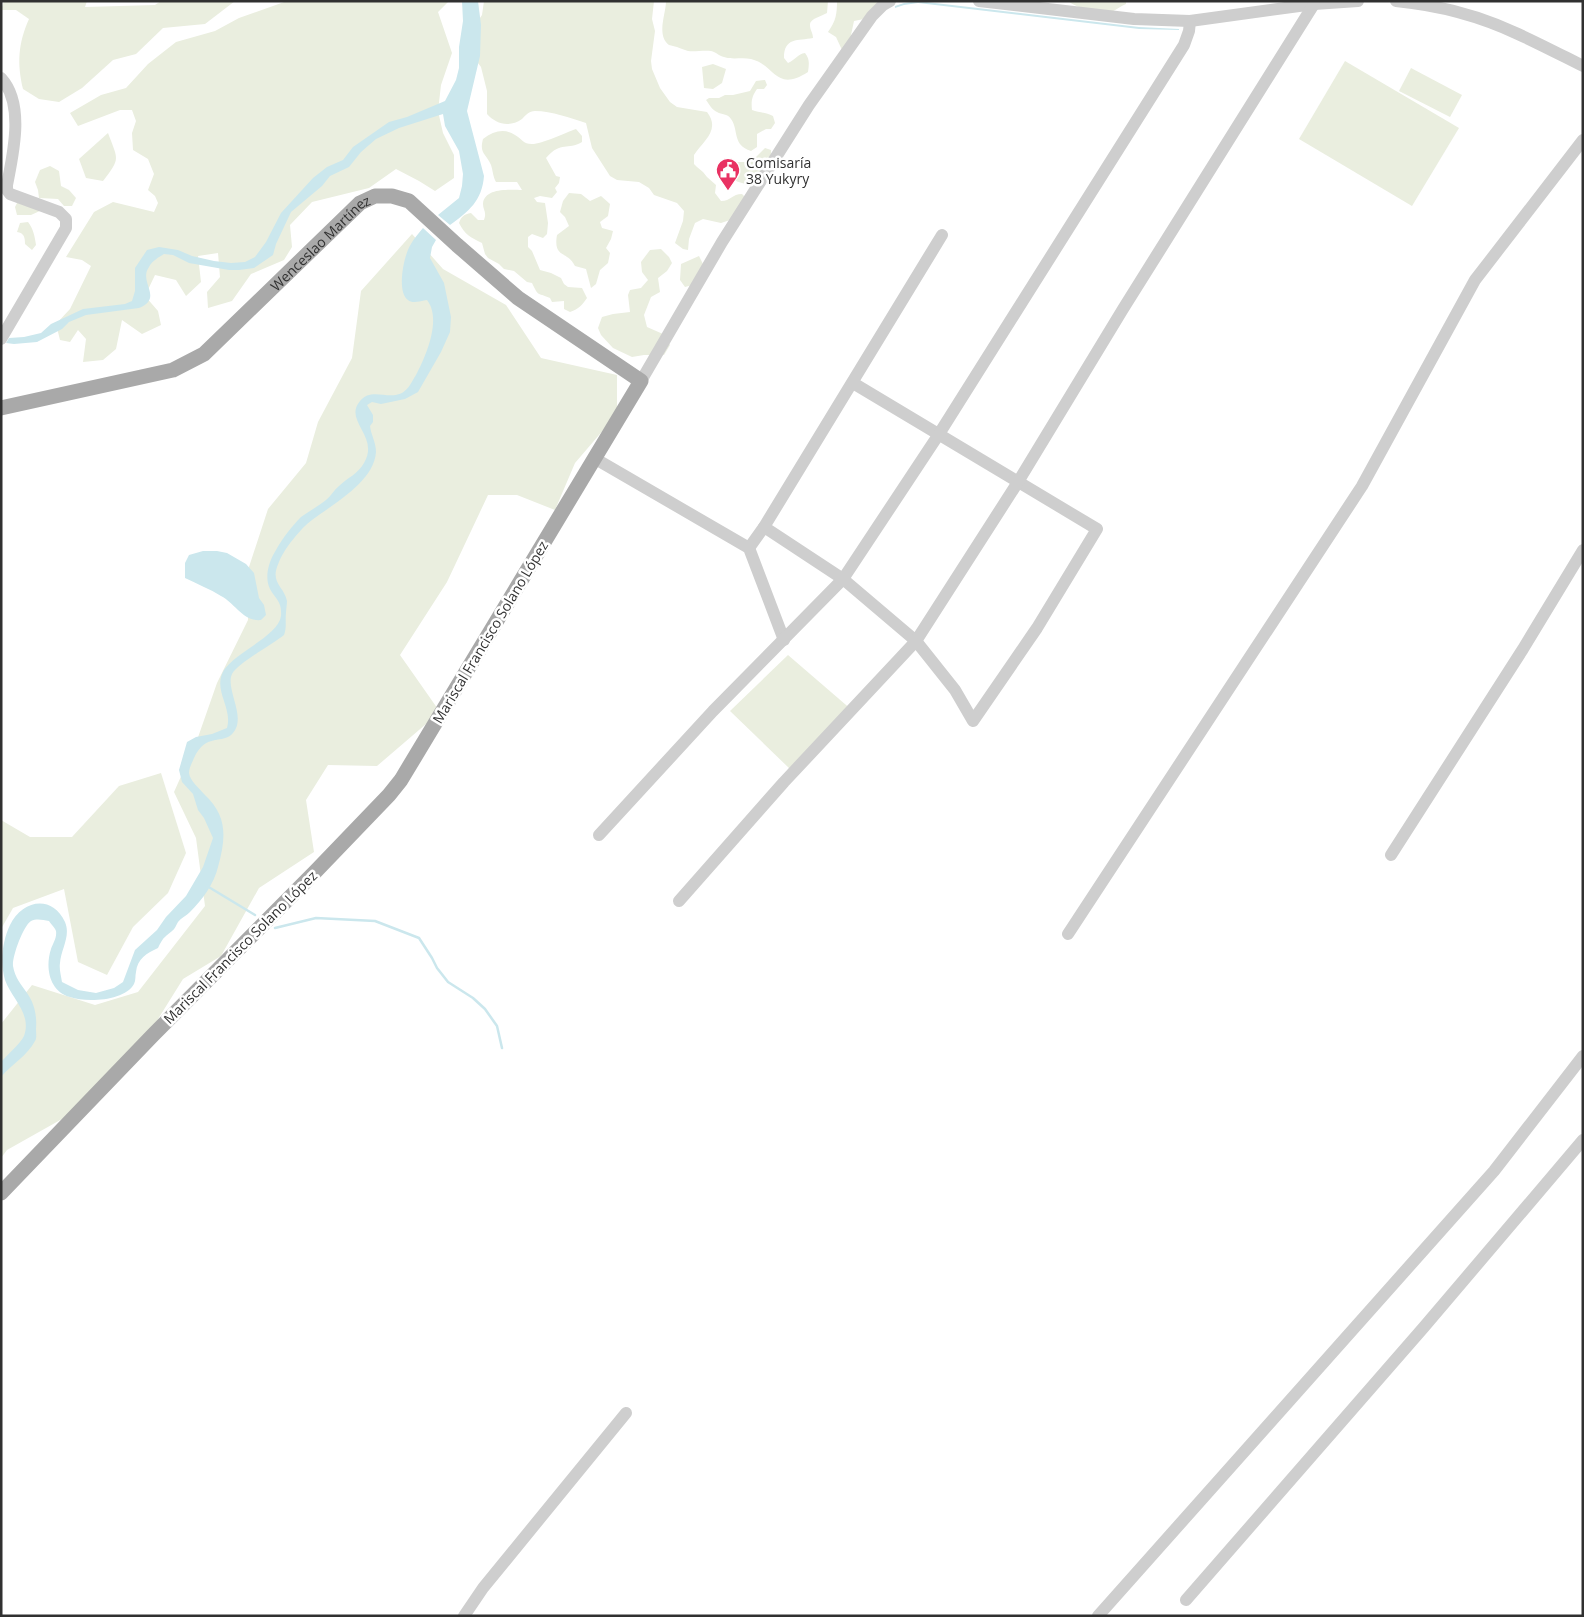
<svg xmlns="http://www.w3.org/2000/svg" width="1584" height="1617" font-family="'Open Sans',sans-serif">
<rect width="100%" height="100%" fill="#fff"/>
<!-- green -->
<g fill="#eaeedf">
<path d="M4,1H87L85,7L155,5L161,1H235L205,24L163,28L136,54L113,60L82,88L59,102L39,99L23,89C17,63 18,44 29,19L16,10H1Z"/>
<polygon points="287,1 449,1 438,12 452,53 441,85 438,111 443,133 454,155 454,178 435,191 419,181 396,169 369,188 312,202 290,225 292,247 284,260 251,274 232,301 208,308 207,292 220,277 218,253 198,256 201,282 186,296 176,280 155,275 145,296 158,311 161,325 142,334 122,320 116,349 103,360 83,362 86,339 78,330 70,342 60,340 56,324 70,309 91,266 82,260 66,257 94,212 113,202 154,212 158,203 155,196 148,190 154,174 148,159 133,150 132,133 136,121 132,110 120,110 78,126 70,113 101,95 126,88 148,64 176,42 215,31 239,18"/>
<path d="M484,1H654L652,19L655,31L651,61L652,69L660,88L670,102L677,107L707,112C721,130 703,141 694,155V164L697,167L703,172L707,177L716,185L715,193L721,201C731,201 732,194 742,194L746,198L730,220L721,223L703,219L695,223L689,239L688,250L683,249L675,243L683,221L684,211L677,203L654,195L649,188L639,182L617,180L610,176L592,148L586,123C570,118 552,111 535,111C529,111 526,115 522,119C509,128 496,124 487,114V91L481,67L475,59L476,24L482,15Z"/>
<path d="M666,1H828L827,13C822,16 809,19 810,25C810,30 813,33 813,38C798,41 784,37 784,58L788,63C795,60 798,54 805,53C810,59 809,65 808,72C775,93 776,65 751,59C742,57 733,60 724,57C719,56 716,52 711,51C703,50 695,52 688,51C684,50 680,48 677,47C674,46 672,46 669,45C656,35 666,14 666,1Z"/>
<path d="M837,1H880L864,19L854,21L848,49L842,50L836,37L828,32C836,21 837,14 837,1Z"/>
<path d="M1068,1H1126V4C1121,6 1116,10 1111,12C1097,15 1079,9 1068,1Z"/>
<polygon points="1345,61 1459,128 1412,206 1299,139"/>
<polygon points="713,64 726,69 722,83 713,89 704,88 702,67"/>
<polygon points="1411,68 1462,95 1450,117 1399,91"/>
<path d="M765,80L767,85L764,89H757C752,96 751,101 752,110C759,113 766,112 773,116L775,123L771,129H766L757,134V147L751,151C732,145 739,130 731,119C727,113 722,115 717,112C712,110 709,104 706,100L709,98H719L725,95H733L750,91L756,81Z"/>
<path d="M576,129L582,136V142C567,151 562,140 546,158L556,176L560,177L559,183L555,188L557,192L552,198L540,196L534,198L537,202L545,203L548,223L547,234L543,238L532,234L528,237V247L532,251L540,270L551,273L561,278L564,284L568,287L582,288L587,298C582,305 579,309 570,312L564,309V301L552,302L550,298C536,292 539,297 532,283L527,282L514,271L504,269L499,264L488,258L485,254L482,243C470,237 465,235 459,223C461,217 464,214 471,213L478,220H484C487,212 483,210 483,204C484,187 512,190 522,190L517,182H496C493,177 493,171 491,165C486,153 479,154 483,139C494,131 504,128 515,135C522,139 523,144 532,144C542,144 565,133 576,129Z"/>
<path d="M108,133C118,160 121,158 103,181L86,178L79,159Z"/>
<path d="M765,148L771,150V162L752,185C740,183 733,182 726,171L729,162H751Z"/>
<polygon points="50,166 59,171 61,186 69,190 76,198 72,206 64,206 58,199 39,198 42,210 31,215 17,215 15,207 20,197 39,198 38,190 35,182 40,170"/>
<path d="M569,193L581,194L590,201L601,196L610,204L608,216L600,222L602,228L613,231L611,239L606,248L610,253L608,263L600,270L596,284L591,288L586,269L575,266C567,250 553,259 557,235L569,226L565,217L560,212L563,201Z"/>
<path d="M28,222C33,228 35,237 36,245L32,250L25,244C25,237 24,233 17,232L20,223Z"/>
<polygon points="412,234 443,269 506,305 541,358 617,375 617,414 575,463 555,510 517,495 488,495 447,582 400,655 440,712 377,766 328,765 306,800 314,852 259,888 221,956 183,979 130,1064 78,1110 7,1150 1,1158 1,1024 32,985 95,1005 138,992 205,906 196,838 174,792 196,743 217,683 248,620 248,570 268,509 306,463 318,422 352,358 361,291"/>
<polygon points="661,249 669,257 672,263 667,271 658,278 660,292 651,297 644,315 647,327 663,334 670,345 664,355 644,355 632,357 613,348 601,335 598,328 602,317 613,314 630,312 628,295 630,290 641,288 648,280 642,272 641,262 650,250"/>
<polygon points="699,256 705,268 704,282 685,287 680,280 681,264"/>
<polygon points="788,655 853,711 790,769 730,711"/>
<polygon points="161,773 186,853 168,893 133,927 107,975 78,962 64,889 13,908 1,929 1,820 30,837 72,837 119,786"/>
</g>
<!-- water -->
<g fill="#cbe7ed">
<path d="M462,1H478L481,25L480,56L467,111L484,176C482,201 469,211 450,225L438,215L459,198L462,186L463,174L459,151L445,126L443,114L399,128L376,139L361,152L349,167L330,176L322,186L291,212L276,244L273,255L254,268L239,270H229L189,263L173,255L164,254C159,257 152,261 149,267C138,282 164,298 139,308L86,315L69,322L62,329L37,342L14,344L6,343L9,338L24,337L41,333L51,324L83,309L125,304L132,301L135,291V268L147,250L159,247L178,250L192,256L214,261L231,263L245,262L255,257L266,242L281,213L313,178L327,167L343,160L353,147L389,122L407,117L445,101L456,80L459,68V47L463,21Z"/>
<polygon points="918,1 1139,27 1179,29 1179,30 1139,29 918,3 904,5 895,8 895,6 904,3"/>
<path d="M423,228L436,240L432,247L430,258L444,283L451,317L450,332L441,352L418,392L405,399L381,404L372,402L367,405L373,415V422L370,426C371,435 376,442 376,452C374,482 333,504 312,520C301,528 284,549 279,562C269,583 284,586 287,601C287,605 286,609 286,613C285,621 287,627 284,635C273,644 238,663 232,674C225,689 247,717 233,733C223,745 206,732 194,758C192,763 189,768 189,773C190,781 199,788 204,794C228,816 226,838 218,867C214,884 202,900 190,912C186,916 181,918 178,922C176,925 175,929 172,931C171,932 167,935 166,936C162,939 160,944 158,948C147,953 137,959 136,972C135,976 136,980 134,984C125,1001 86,1003 70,997C49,991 45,967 51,949C53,943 57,938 56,931C55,928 51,924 49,921C43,920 37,918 31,921C23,926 12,957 13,966C15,978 21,984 27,993C35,1004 37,1017 36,1029C36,1033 37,1038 35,1041C28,1055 11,1065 1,1077V1062C7,1055 21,1043 24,1036C32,1014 12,999 5,980C0,962 2,942 10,925C22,900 52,894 65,922C71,936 61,949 60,963C59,969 61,975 62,982L78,990L96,993L114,988L123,982L135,950L157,930L166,917L186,896L203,867L213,838L204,818L198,810L193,794L182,782L179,770L187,742L196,737L212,734L227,728C233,707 212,690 224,670C236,652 278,636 281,616C282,601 276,600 270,589C264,577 269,561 276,550C282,539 292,526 301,517C309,511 319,506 326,500C331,496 334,490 339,486C347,478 358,474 364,463C380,436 343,421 360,401C371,387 388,400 402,393C409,389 412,381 416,375C426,356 442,319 427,300C421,301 412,304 408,300C396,292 404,254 411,244C414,238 419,233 423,228Z"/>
<path d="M203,551H217L227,553L246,564L254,573L259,598L264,605L266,615L261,620C243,622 235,603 221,596C210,589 197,584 185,578V563L189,555Z"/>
</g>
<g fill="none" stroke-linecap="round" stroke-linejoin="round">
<!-- stream -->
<g stroke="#cbe7ed" stroke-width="2.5">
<polyline points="207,886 255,915"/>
<polyline points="275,928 316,918 375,921 419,938 432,958 437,968 448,982 473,998 485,1009 497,1026 502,1048"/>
</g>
<!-- minor -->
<g stroke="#cecece" stroke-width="12">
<polyline points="979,1 1134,19 1190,21 1314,4 1358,1"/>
<path d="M1396,1C1437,5 1480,16 1518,34C1540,44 1561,55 1583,66"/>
<path d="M1,78C25,104 13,154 7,185V190L10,194L59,212L66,219V228L1,339"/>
<polyline points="641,381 722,242 809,105 872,16 883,5 890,1"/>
<polyline points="594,458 749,548 784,640"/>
<polyline points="764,527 843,579 916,641 955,690 973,721 1037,628 1097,529 853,383"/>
<polyline points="749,548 764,527 942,235"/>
<polyline points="599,835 713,711 843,579 939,434 1184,45 1189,31 1190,21"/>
<polyline points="1391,855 1523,649 1583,550"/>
<polyline points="679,901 784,782 916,641 1018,482 1123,309 1314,4"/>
<polyline points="1068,934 1362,486 1475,280 1583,140"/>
<polyline points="1186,1600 1424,1327 1583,1140"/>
<polyline points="464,1616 483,1588 626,1413"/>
<polyline points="1098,1616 1494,1171 1583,1056"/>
</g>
<!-- major -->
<path stroke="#a9a9a9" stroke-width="15" id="s1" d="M1,408L173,370L204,354L360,203L375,196H392L409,201L457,245L518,298L641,381L401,780L389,795L315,872L153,1035L1,1193"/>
</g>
<!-- icons -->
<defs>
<g id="civic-pin" transform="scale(1.25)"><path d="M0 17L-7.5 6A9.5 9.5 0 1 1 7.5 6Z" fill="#e93263" stroke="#fff"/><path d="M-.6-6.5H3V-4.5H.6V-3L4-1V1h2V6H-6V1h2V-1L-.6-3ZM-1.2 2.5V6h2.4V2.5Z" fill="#fff"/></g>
</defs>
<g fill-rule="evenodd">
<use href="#civic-pin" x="728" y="170"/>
</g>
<g text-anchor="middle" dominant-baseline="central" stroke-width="5" stroke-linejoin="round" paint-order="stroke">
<!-- poi labels -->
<g font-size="14" fill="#313131" stroke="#fff" text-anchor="start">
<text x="746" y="162">Comisaría<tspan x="746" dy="16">38 Yukyry</tspan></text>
</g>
<!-- street labels -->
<g font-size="14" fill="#313131" stroke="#fff">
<text stroke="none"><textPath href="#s1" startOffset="372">Wenceslao Martínez</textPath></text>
<text transform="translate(490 632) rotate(-59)">Mariscal Francisco Solano López</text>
<text transform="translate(240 947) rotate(-45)">Mariscal Francisco Solano López</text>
</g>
</g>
<!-- border -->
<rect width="1584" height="1617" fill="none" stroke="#313131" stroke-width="5"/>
</svg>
